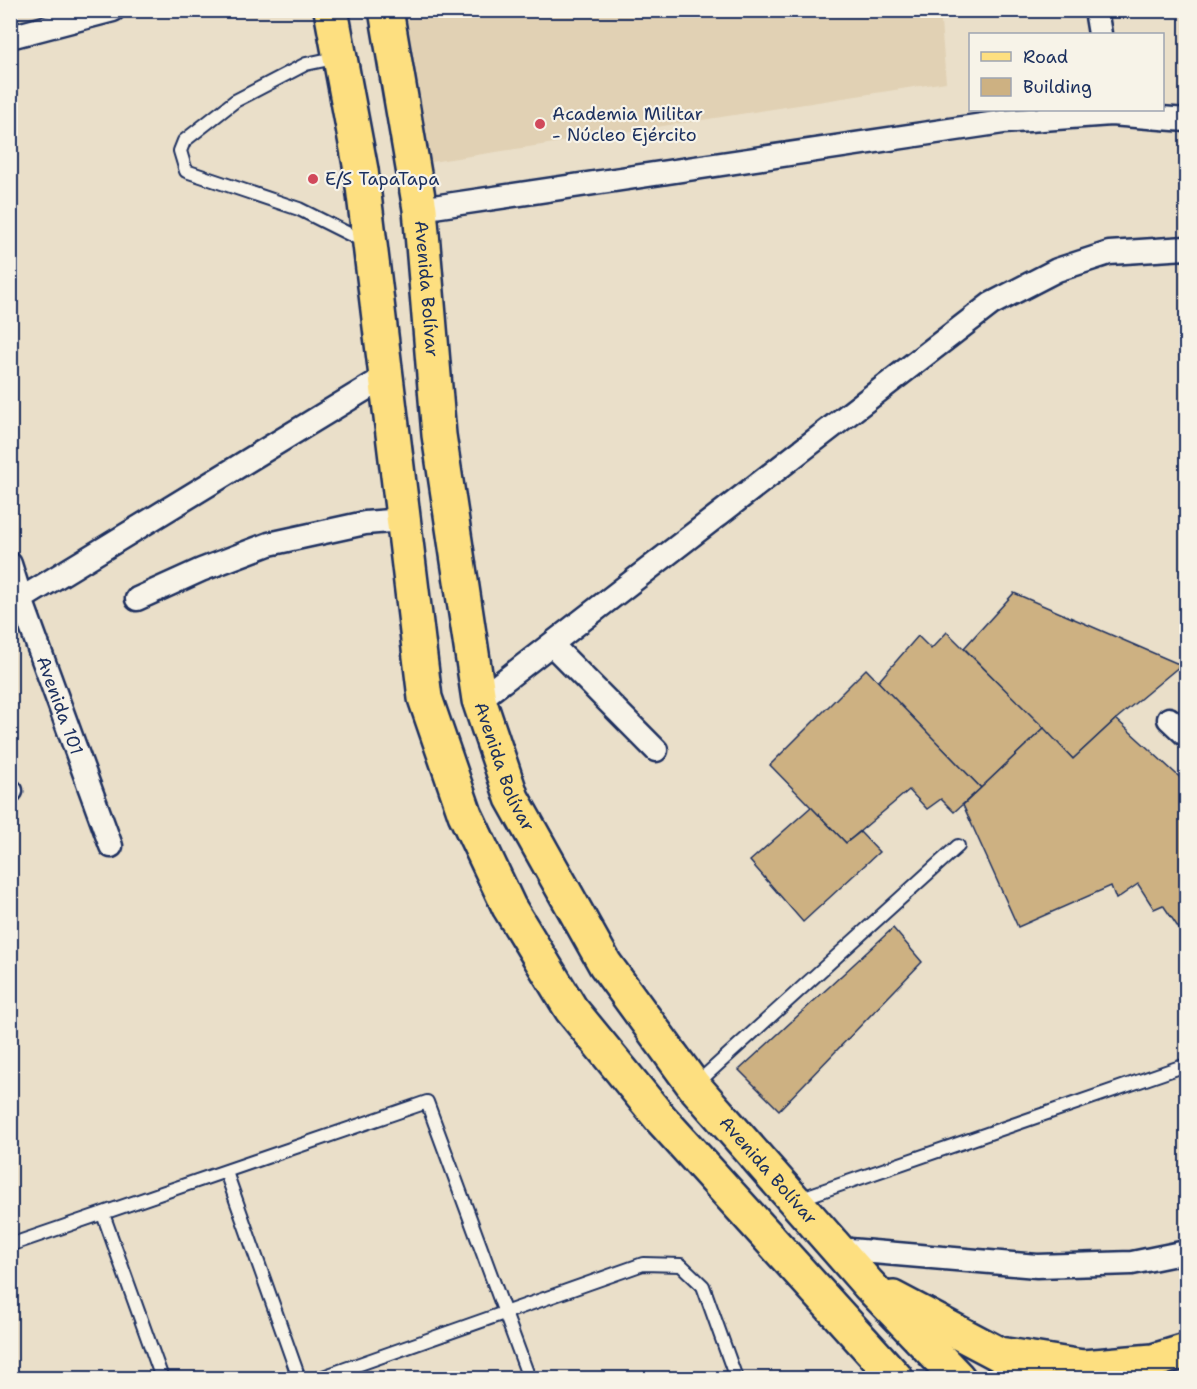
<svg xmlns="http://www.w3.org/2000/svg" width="1197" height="1389" font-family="'Shantell Sans',sans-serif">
<rect width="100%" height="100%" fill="#eadfc9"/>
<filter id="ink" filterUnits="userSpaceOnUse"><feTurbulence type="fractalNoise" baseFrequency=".0167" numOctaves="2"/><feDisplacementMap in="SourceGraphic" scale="12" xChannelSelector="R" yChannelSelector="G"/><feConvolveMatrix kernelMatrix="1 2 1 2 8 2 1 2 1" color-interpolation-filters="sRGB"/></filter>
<g filter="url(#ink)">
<!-- built -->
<polygon fill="#e1d1b4" points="376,11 940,11 946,82 412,165"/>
<!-- building -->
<g fill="#cdb182" stroke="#1b2f5e" stroke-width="1.5">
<polygon points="1014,593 1181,665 1116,719 1073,759 964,648"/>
<polygon points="947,632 1044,728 981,788 878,682 918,636 931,649"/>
<polygon points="866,669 981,788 954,812 941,799 927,809 909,790 846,843 770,765"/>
<polygon points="1116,719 1186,783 1186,939 1163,905 1154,909 1138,884 1116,899 1111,886 1018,927 963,805 1044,728 1073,759"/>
<polygon points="811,807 846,843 860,832 879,852 803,922 750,861"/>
<polygon points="893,928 922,962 779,1110 739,1070"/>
</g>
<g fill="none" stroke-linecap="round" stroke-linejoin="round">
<!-- service casing -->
<g stroke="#1b2f5e" stroke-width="16">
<g id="service">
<polyline points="339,57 306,64 235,101 184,141 180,151 186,171 299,209 365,242"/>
<polyline points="695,1085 958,846"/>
<polyline points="226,1172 299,1378"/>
<polyline points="796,1200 1186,1065"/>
<polyline points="103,1214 162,1378"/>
<polyline points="10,1245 427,1102 529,1378"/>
<polyline points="320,1378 643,1264 681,1265 703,1286 736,1378"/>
</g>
</g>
<!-- minor casing -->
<g stroke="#1b2f5e" stroke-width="27">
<g id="minor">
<polyline points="1096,10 1100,34"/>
<polyline points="10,37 113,10"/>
<polyline points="420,209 1003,122 1111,114 1186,120"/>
<path id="s1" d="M10,564L21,599L111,846"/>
<polyline points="21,599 385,377"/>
<polyline points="137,599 201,570 269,544 365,523 403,520"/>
<polyline points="552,645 656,750"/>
<polyline points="479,700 991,304 1057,270 1109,253 1186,248"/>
<polyline points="1169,719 1186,735"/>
<polyline points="10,792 11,791"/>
<polyline points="838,1249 1037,1266 1132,1263 1186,1252"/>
</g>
</g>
<!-- primary casing -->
<g stroke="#1b2f5e" stroke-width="38">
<g id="primary">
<polyline points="331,10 361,170 425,698 465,814 509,907 571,1009 661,1119 896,1378"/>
<path id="s2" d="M386,10L420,209L439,435L479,700L512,798L605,964L694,1086L868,1284L958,1378"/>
<polyline points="893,1298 999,1354 1083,1367 1153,1361 1186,1351"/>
</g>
</g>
<!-- service -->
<use href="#service" stroke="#f7f3e8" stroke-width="12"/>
<!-- minor -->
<use href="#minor" stroke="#f7f3e8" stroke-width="22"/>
<!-- primary -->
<use href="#primary" stroke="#fddf80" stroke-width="33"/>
</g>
</g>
<!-- markers -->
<g fill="#d1495b" stroke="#f7f3e8" stroke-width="2">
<circle cx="540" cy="124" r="6"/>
<circle cx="313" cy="179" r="6"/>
</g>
<g text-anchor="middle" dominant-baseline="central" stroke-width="4.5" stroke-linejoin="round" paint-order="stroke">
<!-- poi labels -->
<g font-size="18" fill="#1b2f5e" stroke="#f7f3e8" text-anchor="start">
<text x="552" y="114">Academia Militar<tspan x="552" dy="21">- Núcleo Ejército</tspan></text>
<text x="325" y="179">E/S TapaTapa</text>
</g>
<!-- street labels -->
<g font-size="18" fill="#1b2f5e" stroke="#f7f3e8">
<text stroke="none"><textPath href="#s2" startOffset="282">Avenida Bolívar</textPath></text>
<text stroke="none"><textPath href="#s1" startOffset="150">Avenida 101</textPath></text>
<text stroke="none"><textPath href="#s2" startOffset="768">Avenida Bolívar</textPath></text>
<text stroke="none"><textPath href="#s2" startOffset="1254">Avenida Bolívar</textPath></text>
</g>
</g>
<!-- margin -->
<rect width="1197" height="1389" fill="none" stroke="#f7f3e8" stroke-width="36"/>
<rect x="18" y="18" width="1161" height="1353" fill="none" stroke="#1b2f5e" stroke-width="2" filter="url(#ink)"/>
<!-- legend -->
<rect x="969" y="33" width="195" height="78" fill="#f7f3e8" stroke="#9fa5b1" stroke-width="1.5"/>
<rect x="981" y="52" width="30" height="9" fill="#fddf80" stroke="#9fa5b1" stroke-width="1.5"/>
<text x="1023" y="63" font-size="18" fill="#1b2f5e">Road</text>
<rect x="981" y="78" width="30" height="18" fill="#cdb182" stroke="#9fa5b1" stroke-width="1.5"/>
<text x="1023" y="93" font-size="18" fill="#1b2f5e">Building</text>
</svg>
